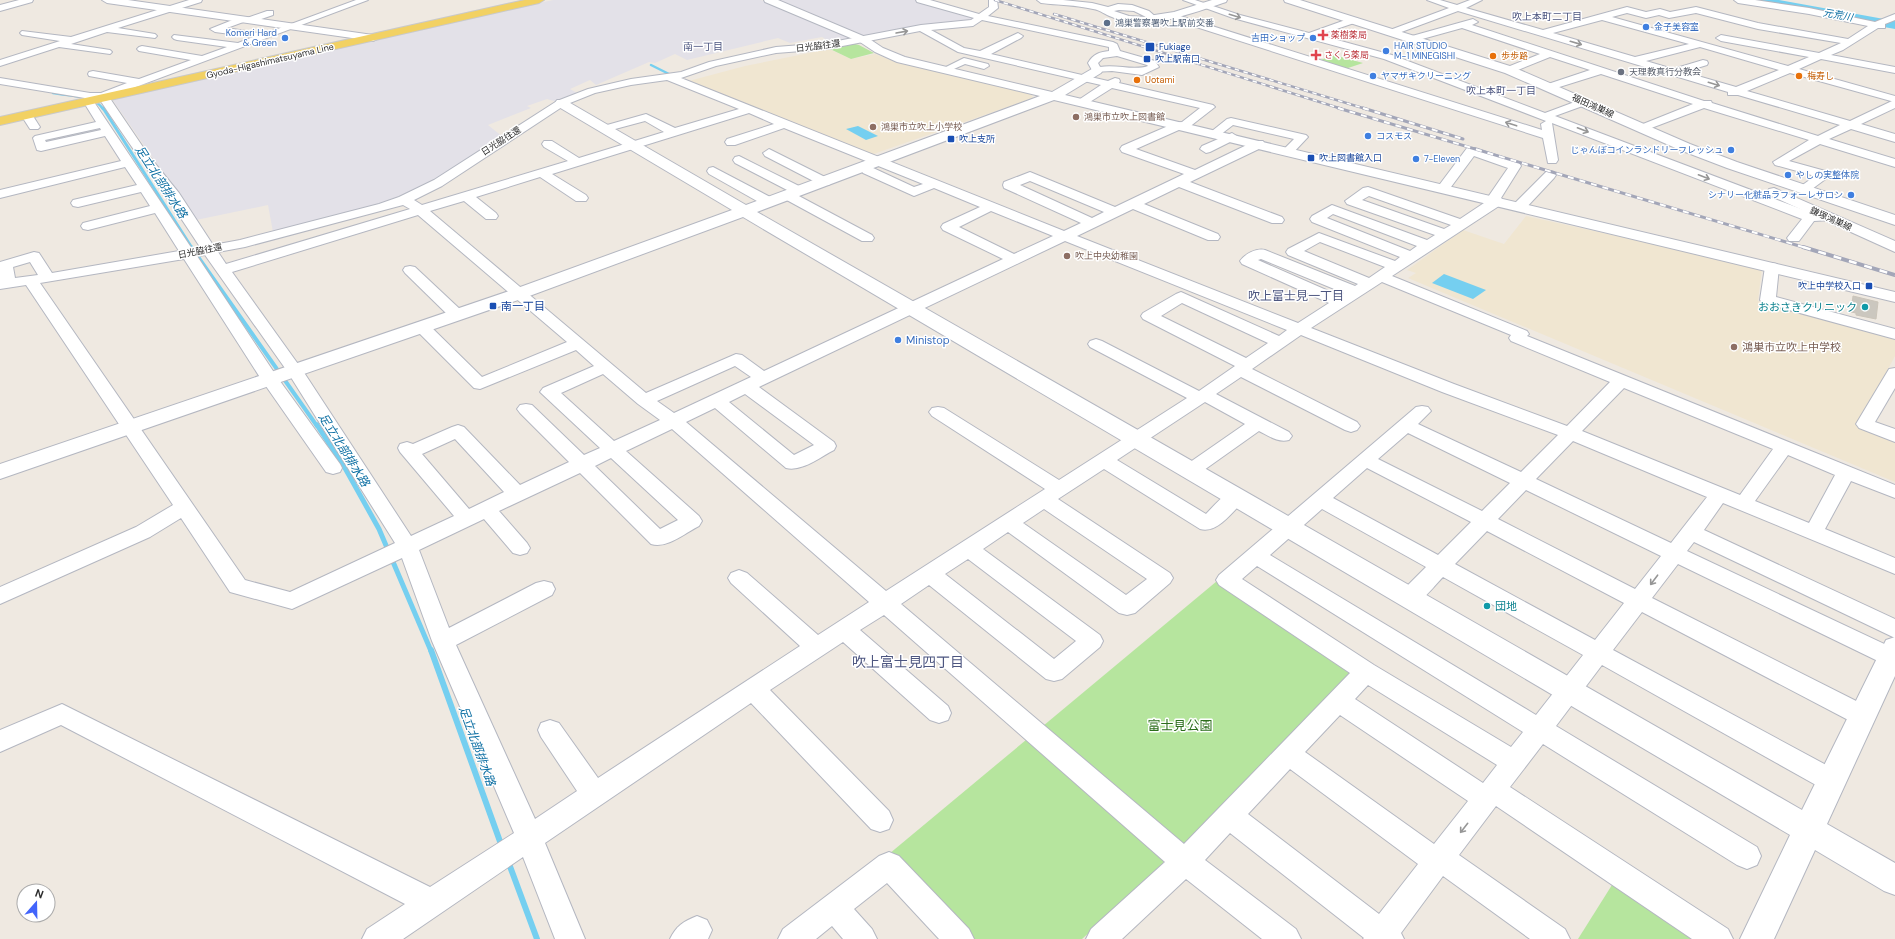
<svg xmlns="http://www.w3.org/2000/svg" width="1895" height="939" font-family="'DM Sans','Noto Sans JP',sans-serif">
<rect width="100%" height="100%" fill="#efe9e1"/>
<!-- industrial -->
<g fill="#e3e1e8">
<polygon points="553,0 761,0 841,33 853,41 833,44 822,37 790,43 778,38 687,60 675,54 655,63 649,62 596,85 590,80 570,89 577,93 557,102 547,99 527,106 531,108 488,125 503,137 439,178 404,197 379,205 273,232 268,205 196,220 112,99"/>
<polygon points="772,0 917,0 975,17 975,20 868,38"/>
</g>
<!-- education -->
<g fill="#f0e6d1">
<polygon points="829,49 851,59 875,54 888,59 1031,94 1033,98 868,156 685,82 745,66"/>
<polygon points="1526,216 1762,268 1758,301 1895,338 1895,356 1858,425 1895,440 1895,482 1408,278 1416,273 1407,270 1463,230 1504,244"/>
</g>
<!-- green -->
<g fill="#b6e59e">
<polygon points="855,44 859,45 874,53 851,59 830,49"/>
<polygon points="1334,55 1363,63 1345,69 1318,61"/>
<polygon points="1217,581 1346,665 1351,674 1186,845 1043,726"/>
<polygon points="1032,735 1164,847 1163,866 1082,939 971,939 889,854"/>
<polygon points="1617,877 1710,939 1578,939"/>
</g>
<!-- water -->
<g fill="#75cff0">
<polygon points="858,126 878,136 866,140 846,129"/>
<polygon points="1444,274 1486,290 1473,299 1432,283"/>
</g>
<g fill="none" stroke-linecap="round" stroke-linejoin="round">
<!-- stream-far4 -->
<g stroke="#75cff0" stroke-width="2.5">
<polyline points="651,65 673,76"/>
<path d="M53,93C69,96 94,95 103,109"/>
</g>
<!-- stream-far3 -->
<polyline stroke="#75cff0" stroke-width="3" points="103,108 192,248"/>
<!-- stream-far2 -->
<polyline stroke="#75cff0" stroke-width="4" points="191,247 317,426"/>
<!-- stream-far1 -->
<polyline stroke="#75cff0" stroke-width="5" points="317,425 345,468 379,529 431,651"/>
<!-- stream -->
<g stroke="#75cff0" stroke-width="6">
<polyline points="431,650 502,847"/>
<polyline points="508,861 537,939"/>
</g>
<!-- river -->
<polygon fill="#75cff0" fill-rule="evenodd" points="1752,0 1779,0 1895,21 1895,29 1758,4 1753,3"/>
</g>
<!-- building -->
<polygon fill="#cbc7bf" stroke="#cbc5ba" points="1853,296 1878,302 1876,319 1856,315 1856,313 1851,312"/>
<g fill="none" stroke-linecap="round" stroke-linejoin="round">
<!-- street casing -->
<g stroke="#b4b7c1" stroke-width="2">
<g id="street">
<polygon points="19,0 33,0 32,2 0,11 0,5"/>
<polygon points="189,0 202,0 201,2 118,28 155,34 157,36 155,38 107,32 71,44 110,50 112,52 110,54 59,47 0,66 0,60 60,41 22,35 20,33 22,31 71,37"/>
<path d="M356,0H368L109,97L149,156L179,193L213,245L240,240L379,204L399,197L434,180L557,101L588,89L631,79L681,72L709,62L776,47L827,43L921,25L971,20L974,18L917,2L916,0H930L979,14L989,7V0H997L998,8L988,16L1113,42L1117,44L1120,51L1155,61L1159,67L1142,75L1112,71L1093,72L1088,63C1093,54 1100,52 1109,51V47L982,20L973,26L931,30L964,48L980,51L1018,33L1023,36L1021,38L991,54L1108,81L1115,78L1119,79L1120,81L1119,83L1213,105L1215,107L1188,128L1181,129L1136,149L1195,170L1255,141H1263L1265,144L1263,147L1190,182L1282,217L1284,220L1282,223H1272L1179,187L1144,204L1218,234L1220,237L1218,240H1208L1133,209L1077,236L1298,323L1329,303L1242,264L1240,261C1245,254 1256,248 1265,250L1355,286L1358,284L1288,255L1286,252L1288,249L1319,233L1395,261L1400,257L1312,222L1310,219L1312,216L1332,205L1427,240L1435,235L1347,204L1345,201L1363,188L1368,187L1460,219L1487,201L1486,200L1508,168L1474,156L1448,191H1438L1437,188L1467,148H1475L1519,163L1521,166L1501,198L1504,201L1502,204L1392,276L1527,331L1529,334L1527,336L1895,485V498L1851,481L1825,529L1895,558V574L1723,503L1704,530L1895,619V638L1694,542L1687,551L1895,649V664L1890,666L1882,663L1678,564L1652,598L1872,709L1875,716L1872,723L1863,726L1854,723L1642,612L1613,650L1841,773L1845,781L1841,789L1832,792L1823,789L1602,665L1556,726L1757,847L1761,856L1757,865L1747,869L1737,865L1543,744L1510,787L1728,929L1733,939H1692L1496,806L1459,855L1565,929L1570,939H1530L1443,876L1401,933L1404,939H1363L1364,938L1230,833L1205,860L1296,929L1301,939H1262L1186,879L1122,939H1086L1091,929L1165,862L884,615L860,630L948,706L951,713L948,720L939,723L930,720L843,642L770,690L889,811L893,820L889,829L880,832L871,829L751,703L545,843L585,939H555L523,857L403,939H362L367,929L405,904L61,725L0,752V730L62,704L430,887L514,833L432,641L402,558L292,609L230,592L181,518L150,537L0,604V587L136,527L173,505L26,285L0,289V262L34,252L39,253L52,273L179,251L155,213L88,230L83,229L81,226L83,223L150,206L141,192L78,207L73,206L71,203L73,200L137,185L125,167L0,198V190L121,161L105,136L41,151L37,150L33,138L35,136L96,122L83,101L85,98L0,84V78L90,93H101L127,83L89,76L88,74L89,72L93,71L139,79L191,60L139,51L137,49L139,47L142,46L202,56L227,47L177,40L174,39L172,37L174,35L238,43L253,37L215,32L210,29L240,17L247,18L267,11H273V15L250,23L246,21L227,28L264,34ZM920,31L958,52L1101,85L1077,101L1076,103L1077,105H1085L1112,88L1200,108L1182,122L1175,123L1122,146L1120,149L1122,152L1184,174L1115,207L1030,172L1004,182L1003,185L1004,188L1081,223L1064,231L681,78L716,66L776,53L827,49ZM1117,56L1147,65L1148,66C1134,71 1116,64 1100,67L1098,63L1103,58ZM667,80L739,109L675,128L646,114L600,127L598,129L604,132L645,121L664,132L579,158L552,141H544L542,144L544,147L568,161L422,205L414,200L442,186L565,105L595,93L631,85ZM100,100C133,150 168,197 200,247L192,249L94,102ZM749,113L774,124L727,139L725,142L727,145H735L784,128L923,184L914,187L871,167L867,166L861,170L863,173L914,196L934,188L980,207L943,224L941,227L943,230L1003,259L764,371L742,355L736,354L646,393L430,211L464,201L486,219H496L498,216L496,213L476,197L540,177L576,201H586L588,198L586,195L552,174ZM100,128L101,130L46,142L45,140ZM1030,181L1104,212L1092,218L1020,185ZM1369,196L1451,225L1444,229L1362,200ZM403,205L410,209L226,264L218,252L245,247ZM991,211L1053,236L1014,254L959,227ZM1333,214L1417,246L1410,251L1327,218ZM418,215L567,342L482,377L428,324L422,322L416,324L414,327L416,330L474,388L480,389L576,350L594,366L543,388L540,392L600,448L584,455L532,405L526,404L520,405L517,409L520,413L569,462L520,485L464,427L458,425L452,427L413,444L407,442L400,444L398,448L400,452L454,516L411,536L303,371L232,272ZM1065,241L1287,330L1279,336L1181,292L1176,294L1143,313L1141,316L1143,319L1235,366L1199,391L1102,341L1096,339L1090,341L1088,344L1090,347L1187,398L1059,480L944,408L938,407L932,408L929,412L932,416L1045,489L886,591L686,422L715,408L786,468C802,472 820,457 834,450L836,446L834,442L759,387ZM1320,242L1385,267L1369,278L1304,251ZM205,255L287,371L395,543L290,592L245,580L40,283L184,259L261,379L326,472L333,474L340,472L342,468L340,464L277,377L197,256ZM1261,259L1344,293L1340,296L1258,260ZM30,262L38,275L15,278L13,267ZM1382,282L1511,335L1509,338L1511,341L1610,382L1567,426L1454,384L1311,328ZM1182,303L1268,343L1246,358L1161,316ZM1301,335L1442,392L1558,435L1521,472L1418,424L1431,411L1428,407L1422,406L1416,407L1219,575L1216,580L1219,585L1350,673L1184,844L901,604L929,585L1046,679L1054,681L1062,679L1100,647L1103,641L1100,635L983,549L1008,532L1119,613L1127,615L1135,613L1170,583L1173,578L1170,573L1058,499L1104,469L1200,529C1217,534 1231,513 1243,502L1246,497L1243,492C1227,488 1216,504 1206,514L1117,460L1205,402L1245,424L1183,467L1180,471L1183,475L1190,477L1197,475L1259,431C1269,436 1278,443 1289,440L1292,436L1289,432L1216,394L1241,377L1345,430L1351,432L1357,430L1360,426L1357,422L1252,369ZM735,366L751,377L674,413L657,401ZM603,374L638,404L660,420L614,441L561,393ZM1624,388L1773,449L1740,495L1582,431ZM745,394L814,445L794,455L729,402ZM672,429L869,602L818,635L747,573L739,570L731,573L728,578L731,583L800,646L598,778L559,723L550,720L541,723L538,730L541,737L577,791L535,819L456,645L552,595L555,589L552,583L544,581L536,583L449,628L419,550L484,519L513,553L520,555L527,553L530,548L527,543L499,511L580,473L651,544C667,549 685,533 699,526L702,521L699,516L626,451ZM1408,433L1510,483L1482,511L1378,459ZM455,439L504,492L469,509L422,454ZM1573,441L1707,497L1671,543L1536,479ZM1788,455L1835,475L1809,523L1755,501ZM611,458L678,520L660,529L595,466ZM1367,468L1471,522L1438,555L1333,498ZM1526,490L1661,556L1635,589L1498,519ZM1044,509L1147,579L1126,595L1023,523ZM1322,509L1426,567L1401,592L1398,598L1401,604C1419,609 1431,589 1443,577L1583,655L1536,715L1270,555ZM1487,531L1624,603L1595,640L1455,564ZM968,559L1076,641L1054,659L945,574ZM1257,566L1523,732L1511,747L1374,665L1242,579ZM1368,685L1497,765L1483,783L1355,699ZM1340,715L1468,801L1434,844L1305,752ZM1290,769L1418,864L1379,914L1248,814Z"/>
<path d="M1037,0H1063L1092,3L1108,7L1118,4L1132,5L1149,11L1157,18C1147,28 1123,22 1112,17C1105,15 1101,10 1093,9C1076,5 1058,5 1041,3ZM1119,10L1134,11L1146,17L1129,16L1114,11Z"/>
<polygon points="1183,0 1195,0 1240,15 1309,33 1351,18 1357,18 1359,20 1357,22 1319,35 1392,55 1545,113 1580,100 1588,100 1589,102 1588,104 1555,116 1812,213 1832,214 1834,217 1832,220 1814,221 1799,241 1789,241 1787,238 1802,219 1552,123 1558,160 1556,163 1548,163 1543,138 1168,18 1166,16 1168,14 1174,14 1542,130 1541,124 1546,121 1384,59 1233,18"/>
<path d="M1427,0H1440L1457,5L1470,0H1482L1466,8L1543,30L1627,7L1646,12L1660,9L1670,12L1696,7L1758,23L1848,39L1868,26L1809,14L1738,3L1734,0H1755L1809,8L1875,22L1895,14V20L1885,24V28H1878L1843,50L1831,55L1895,67V73L1821,59L1799,69L1895,96V108L1861,124L1895,134V142L1851,129L1829,139L1895,159V167L1820,144L1789,161L1829,172L1831,175L1808,192H1798L1797,189L1815,176L1775,165L1773,162L1809,140L1704,108L1646,130H1638L1636,128L1638,126L1693,104L1601,74L1553,89H1545L1544,87L1545,85L1590,70L1550,57L1513,72H1505L1504,70L1505,68L1540,54L1462,28L1415,41L1410,38L1412,36L1473,19L1478,22L1472,25L1704,101H1711L1712,103L1818,136L1840,125L1738,95H1728V92L1458,11L1396,34H1390L1388,32L1390,30L1449,8ZM1627,13L1646,18L1659,15L1669,18L1696,13L1758,29L1841,43L1819,53L1721,35L1716,38L1721,41L1809,57L1788,66L1612,17ZM1602,20L1689,44L1635,57L1553,33ZM1700,47L1779,70L1736,87L1684,72L1707,65L1708,63L1707,61L1703,60L1673,69L1646,61ZM1790,73L1891,101H1892L1850,121L1747,91Z"/>
<polygon points="964,58 988,64 989,66 984,69 965,64 945,73 940,70"/>
<polygon points="27,112 31,113 40,127 38,129 30,129 21,115"/>
<polygon points="1231,118 1306,135 1308,137 1292,154 1288,155 1282,151 1294,139 1233,125 1220,135 1212,135 1210,133 1212,131 1227,119"/>
<polygon points="1232,133 1238,137 1236,139 1210,152 1206,153 1200,149 1202,146"/>
<polygon points="769,149 829,179 831,182 829,185 821,185 765,156 763,153"/>
<polygon points="739,156 803,188 804,191 803,194 797,195 872,235 874,238 872,241 862,241 783,198 782,195 783,192 789,191 735,163 733,160 735,157"/>
<polygon points="713,167 774,199 776,202 774,205 764,205 709,174 707,171 709,168"/>
<polygon points="1550,171 1554,172 1556,175 1554,178 1524,210 1514,210 1512,207 1514,204 1546,172"/>
<polygon points="1772,263 1777,264 1779,267 1776,297 1895,329 1895,339 1763,303 1760,300 1765,267 1767,264"/>
<polygon points="410,266 415,267 463,312 465,315 463,318 457,320 451,318 405,273 403,270 405,267"/>
<polygon points="1895,368 1895,388 1875,422 1895,429 1895,442 1859,428 1856,424 1889,369"/>
<polygon points="889,852 899,856 969,929 974,939 939,939 887,883 854,909 872,929 877,939 843,939 832,926 816,939 778,939 783,929 879,856"/>
<path d="M697,916L707,920L712,930L708,939H670C676,926 684,921 697,916Z"/>
</g>
</g>
<!-- secondary casing -->
<g stroke="#b4b7c1" stroke-width="2">
<g id="secondary">
<polygon points="102,0 128,0 373,35 379,38 373,41 107,3"/>
<polygon points="764,0 778,0 868,38 883,48 905,57 1052,92 1097,66 1101,67 1103,70 1101,73 1065,95 1895,292 1895,302 1054,100 757,212 1802,810 1886,640 1895,637 1895,676 1827,824 1895,863 1895,895 1884,891 1815,850 1774,939 1740,939 1790,835 743,217 524,298 0,479 0,464 512,290 732,210 557,106 555,103 557,100 565,100 746,205 1040,96 897,62 875,52 860,42 765,2"/>
<path d="M1212,0H1227L1226,2C1213,6 1156,28 1147,18L1148,16L1174,12Z"/>
<polygon points="1284,0 1300,0 1513,67 1690,144 1737,162 1895,215 1895,225 1727,168 1680,150 1505,73 1285,2"/>
<polygon points="1774,188 1895,241 1895,252 1769,195 1767,192 1769,189"/>
</g>
</g>
<!-- primary casing -->
<g stroke="#c9c9c9" stroke-width="2">
<polygon id="primary" points="525,0 544,0 539,3 0,125 0,117"/>
</g>
<!-- street -->
<use href="#street" fill="#fff" fill-rule="evenodd"/>
<!-- secondary -->
<use href="#secondary" fill="#fff" fill-rule="evenodd"/>
<!-- primary -->
<use href="#primary" fill="#f2d163" fill-rule="evenodd"/>
<!-- rail-far2 casing -->
<g stroke="#a3a6b8" stroke-width="2.5">
<g id="rail-far2">
<polyline points="995,0 1342,109"/>
<polyline points="1054,14 1366,109"/>
</g>
</g>
<!-- rail-far1 casing -->
<g stroke="#a3a6b8" stroke-width="3">
<g id="rail-far1">
<polyline points="1338,108 1806,248"/>
<polyline points="1363,108 1463,139"/>
</g>
</g>
<!-- rail casing -->
<g stroke="#a3a6b8" stroke-width="4">
<polyline id="rail" points="1803,247 1895,275"/>
</g>
<!-- rail-far2 -->
<use href="#rail-far2" stroke="#fff" stroke-width="1.5" stroke-dasharray="4.5" stroke-linecap="butt"/>
<!-- rail-far1 -->
<use href="#rail-far1" stroke="#fff" stroke-width="2" stroke-dasharray="6" stroke-linecap="butt"/>
<!-- rail -->
<use href="#rail" stroke="#fff" stroke-width="2.5" stroke-dasharray="8" stroke-linecap="butt"/>
</g>
<!-- one-way arrows -->
<defs><path id="oneway-shaft" d="M-6 0H5M1.5-3L5.5 0L1.5 3" fill="none" stroke-width="1.6" stroke-linecap="round" stroke-linejoin="round"/></defs>
<g stroke="#969696">
<use href="#oneway-shaft" transform="translate(1235 16) rotate(17)"/>
<use href="#oneway-shaft" transform="translate(902 32) rotate(-10)"/>
<use href="#oneway-shaft" transform="translate(1576 43) rotate(16)"/>
<use href="#oneway-shaft" transform="translate(1714 84) rotate(17)"/>
<use href="#oneway-shaft" transform="translate(1511 124) rotate(-162)"/>
<use href="#oneway-shaft" transform="translate(1583 130) rotate(21)"/>
<use href="#oneway-shaft" transform="translate(1704 177) rotate(21)"/>
<use href="#oneway-shaft" transform="translate(1654 580) rotate(127)"/>
<use href="#oneway-shaft" transform="translate(1464 828) rotate(128)"/>
</g>
<!-- markers -->
<circle fill="#5c6f8a" stroke="#fff" stroke-width="1.5" cx="1107" cy="23" r="4"/>
<g fill="#3f7fe0" stroke="#fff" stroke-width="1.5">
<circle cx="1646" cy="27" r="4"/>
<circle cx="285" cy="38" r="4"/>
<circle cx="1313" cy="38" r="4"/>
<circle cx="1386" cy="51" r="4"/>
<circle cx="1373" cy="76" r="4"/>
<circle cx="1368" cy="136" r="4"/>
<circle cx="1731" cy="150" r="4"/>
<circle cx="1416" cy="159" r="4"/>
<circle cx="1788" cy="175" r="4"/>
<circle cx="1851" cy="195" r="4"/>
<circle cx="898" cy="340" r="4"/>
</g>
<g fill="#e0444e" stroke="#fff" stroke-width="1.5">
<path d="M1321 29h4v4h4v4h-4v4h-4v-4h-4v-4h4z"/>
<path d="M1314 49h4v4h4v4h-4v4h-4v-4h-4v-4h4z"/>
</g>
<g fill="#1a4fb4" stroke="#fff" stroke-width="1.5">
<rect x="1145" y="42" width="10" height="10" rx="2"/>
<rect x="1143" y="55" width="8" height="8" rx="2"/>
<rect x="947" y="135" width="8" height="8" rx="2"/>
<rect x="1307" y="154" width="8" height="8" rx="2"/>
<rect x="1865" y="282" width="8" height="8" rx="2"/>
<rect x="489" y="302" width="8" height="8" rx="2"/>
</g>
<g fill="#e8710a" stroke="#fff" stroke-width="1.5">
<circle cx="1493" cy="56" r="4"/>
<circle cx="1799" cy="76" r="4"/>
<circle cx="1137" cy="80" r="4"/>
</g>
<circle fill="#6b7280" stroke="#fff" stroke-width="1.5" cx="1621" cy="72" r="4"/>
<g fill="#8d6e63" stroke="#fff" stroke-width="1.5">
<circle cx="1076" cy="117" r="4"/>
<circle cx="873" cy="127" r="4"/>
<circle cx="1067" cy="256" r="4"/>
<circle cx="1734" cy="347" r="4"/>
</g>
<g fill="#0f9aa8" stroke="#fff" stroke-width="1.5">
<circle cx="1865" cy="307" r="4"/>
<circle cx="1487" cy="606" r="4"/>
</g>
<g text-anchor="middle" dominant-baseline="central" stroke-width="3" stroke-linejoin="round" paint-order="stroke">
<!-- far-service labels -->
<g font-size="9" fill="#4e5e75" stroke="#fff" text-anchor="start">
<text x="1115" y="23">鴻巣警察署吹上駅前交番</text>
</g>
<!-- far-shop labels -->
<g font-size="9" fill="#366cbe" stroke="#fff" text-anchor="start">
<text x="1654" y="27">金子美容室</text>
<text x="277" y="33" text-anchor="end">Komeri Hard<tspan x="277" dy="10">&amp; Green</tspan></text>
<text x="1305" y="38" text-anchor="end">吉田ショップ</text>
<text x="1394" y="46">HAIR STUDIO<tspan x="1394" dy="10">M-1 MINEGISHI</tspan></text>
<text x="1381" y="76">ヤマザキクリーニング</text>
<text x="1376" y="136">コスモス</text>
<text x="1723" y="150" text-anchor="end">じゃんぼコインランドリーフレッシュ</text>
<text x="1424" y="159">7-Eleven</text>
<text x="1796" y="175">やしの実整体院</text>
<text x="1843" y="195" text-anchor="end">シナリー化粧品ラフォーレサロン</text>
</g>
<!-- far-health labels -->
<g font-size="9" fill="#be3a42" stroke="#fff" text-anchor="start">
<text x="1331" y="35">薬樹薬局</text>
<text x="1324" y="55">さくら薬局</text>
</g>
<!-- far-street labels -->
<g font-size="9" fill="#2e2e2e" stroke="#fff">
<text transform="translate(818 46) rotate(-7)">日光脇往還</text>
<text transform="translate(270 61) rotate(-13)">Gyoda-Higashimatsuyama Line</text>
<text transform="translate(1593 106) rotate(24)">福田鴻巣線</text>
<text transform="translate(501 141) rotate(-33)">日光脇往還</text>
<text transform="translate(1831 219) rotate(24)">鎌塚鴻巣線</text>
<text transform="translate(200 251) rotate(-11)">日光脇往還</text>
</g>
<!-- far-transit labels -->
<g font-size="9" fill="#164399" stroke="#fff" text-anchor="start">
<text x="1159" y="47">Fukiage</text>
<text x="1155" y="59">吹上駅南口</text>
<text x="959" y="139">吹上支所</text>
<text x="1319" y="158">吹上図書館入口</text>
<text x="1861" y="286" text-anchor="end">吹上中学校入口</text>
</g>
<!-- far-food labels -->
<g font-size="9" fill="#c56008" stroke="#fff" text-anchor="start">
<text x="1501" y="56">歩歩路</text>
<text x="1807" y="76">梅寿し</text>
<text x="1145" y="80">Uotami</text>
</g>
<!-- far-worship labels -->
<g font-size="9" fill="#5b616d" stroke="#fff" text-anchor="start">
<text x="1629" y="72">天理教真行分教会</text>
</g>
<!-- far-education labels -->
<g font-size="9" fill="#785e54" stroke="#fff" text-anchor="start">
<text x="1084" y="117">鴻巣市立吹上図書館</text>
<text x="881" y="127">鴻巣市立吹上小学校</text>
<text x="1075" y="256">吹上中央幼稚園</text>
</g>
<!-- far-water labels -->
<g font-size="10" font-style="italic" fill="#0d6fa3" stroke="#fff">
<text transform="translate(1838 15) rotate(10)">元荒川</text>
</g>
<!-- far-neighbourhood labels -->
<g font-size="10" fill="#4d5680" stroke="#fff">
<text x="1547" y="16">吹上本町二丁目</text>
<text x="703" y="46">南一丁目</text>
<text x="1501" y="90">吹上本町一丁目</text>
</g>
<!-- transit labels -->
<g font-size="11" fill="#164399" stroke="#fff" text-anchor="start">
<text x="501" y="306">南一丁目</text>
</g>
<!-- culture labels -->
<g font-size="11" fill="#0d838f" stroke="#fff" text-anchor="end">
<text x="1857" y="307">おおさきクリニック</text>
<text x="1495" y="606" text-anchor="start">団地</text>
</g>
<!-- shop labels -->
<g font-size="11" fill="#366cbe" stroke="#fff" text-anchor="start">
<text x="906" y="340">Ministop</text>
</g>
<!-- education labels -->
<g font-size="11" fill="#785e54" stroke="#fff" text-anchor="start">
<text x="1742" y="347">鴻巣市立吹上中学校</text>
</g>
<!-- water labels -->
<g font-size="12" font-style="italic" fill="#0d6fa3" stroke="#fff">
<text transform="translate(161 182) rotate(57)">足立北部排水路</text>
<text transform="translate(344 450) rotate(58)">足立北部排水路</text>
<text transform="translate(477 746) rotate(70)">足立北部排水路</text>
</g>
<!-- neighbourhood labels -->
<g font-size="12" fill="#4d5680" stroke="#fff">
<text x="1296" y="296">吹上富士見一丁目</text>
</g>
<!-- near-park labels -->
<g font-size="13" fill="#2c6e1b" stroke="#fff">
<text x="1180" y="725">富士見公園</text>
</g>
<!-- near-neighbourhood labels -->
<g font-size="14" fill="#4d5680" stroke="#fff">
<text x="908" y="662">吹上富士見四丁目</text>
</g>
</g>
<!-- north arrow -->
<g transform="translate(36 903) rotate(20)"><circle r="19" fill="#ffffff" stroke="#ababab"/>
<path d="M0-3L7 15L0 10L-7 15Z" fill="#4264fb"/>
<text y="-6" font-size="11" font-weight="bold" text-anchor="middle" fill="#2e2e2e">N</text>
</g>
</svg>
